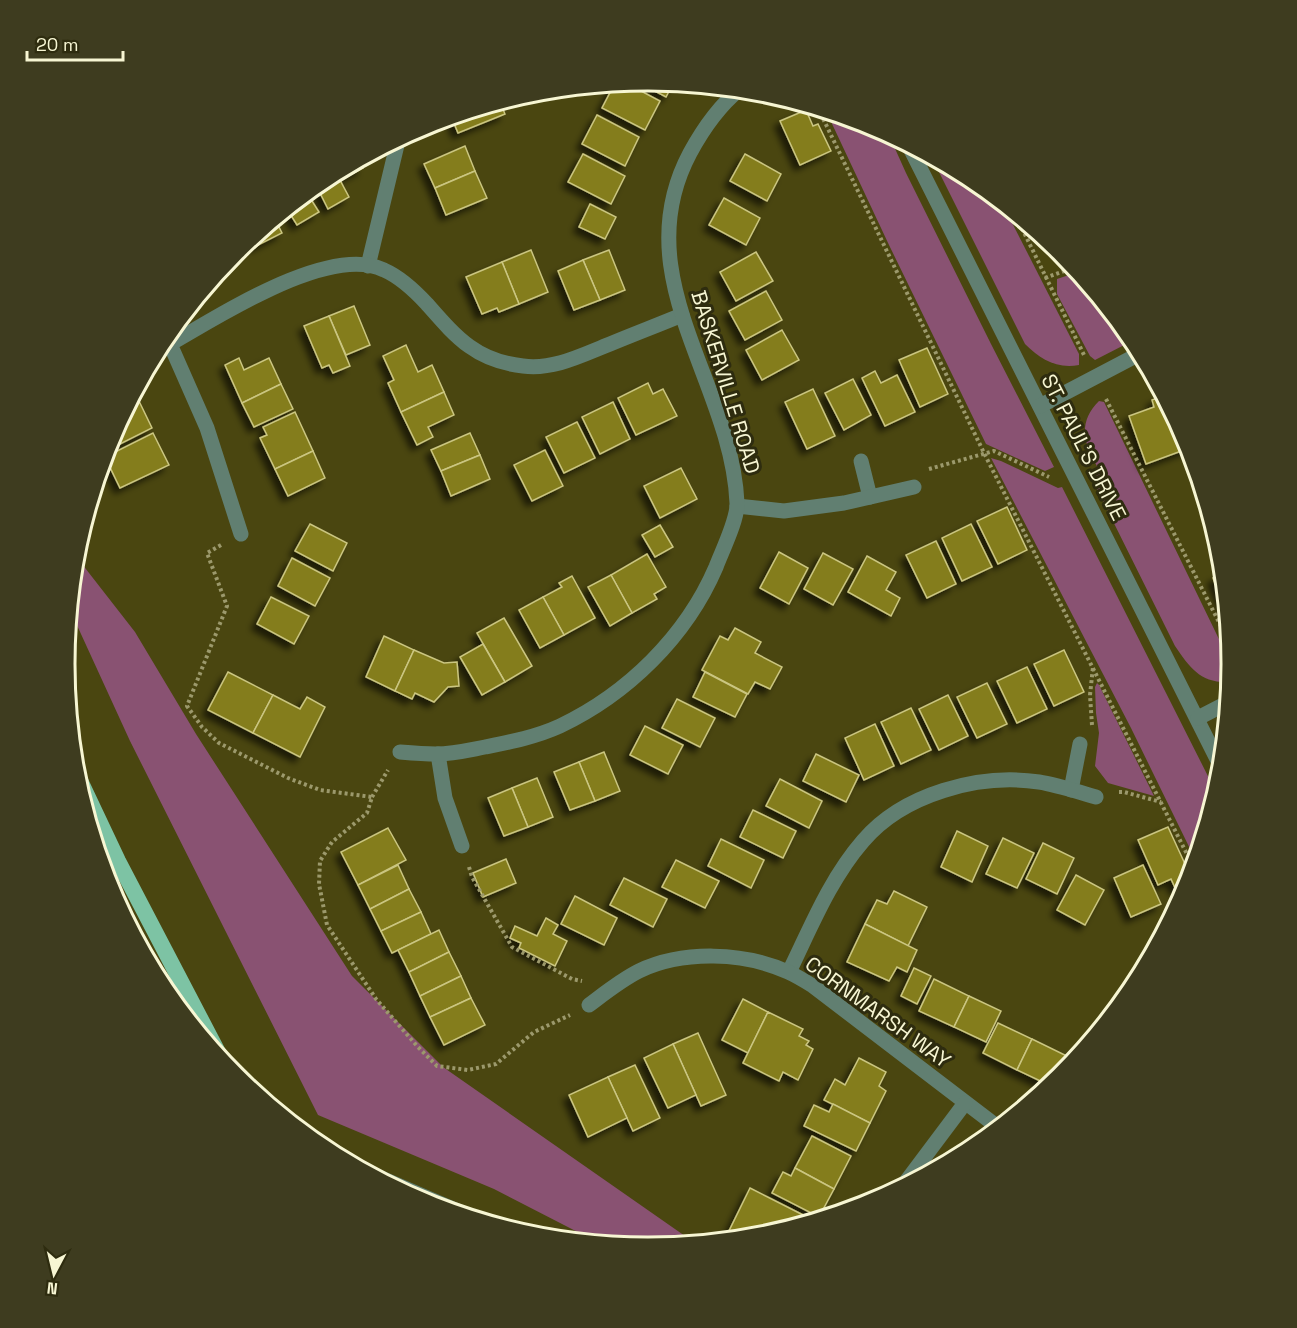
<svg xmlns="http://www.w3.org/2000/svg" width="1297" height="1328" font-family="'Space Grotesk',sans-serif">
<defs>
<filter id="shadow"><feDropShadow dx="-5.5" dy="5.5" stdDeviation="3" flood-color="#0009"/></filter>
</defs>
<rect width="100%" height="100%" fill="#4a4610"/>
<!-- green -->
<g fill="#895272">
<polygon points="826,111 872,125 888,133 906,173 991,344 1054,467 1045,471 986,444 889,245"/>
<path d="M931,156L973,179L1002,203L1079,354V365C1056,369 1040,359 1025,344Z"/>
<polygon points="1078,272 1134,340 1095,360 1090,356 1057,294 1057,279"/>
<path d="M1099,401L1104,402L1232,666L1231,682C1201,684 1190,668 1175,646L1089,473L1098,468C1084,444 1077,423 1099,401Z"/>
<polygon points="991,458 1001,461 1058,488 1062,487 1217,794 1196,861 1131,728"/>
<polygon points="75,555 135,632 196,734 352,976 443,1067 695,1243 648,1248 599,1243 494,1189 318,1115 130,741 70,610"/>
<polygon points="1097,683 1099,685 1154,796 1108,783 1095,766 1099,733 1096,713 1095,687"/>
</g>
<!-- building -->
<g fill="#847d1e" stroke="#cbc681" stroke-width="1.5" filter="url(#shadow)">
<polygon points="649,80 674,82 666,97 636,81"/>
<polygon points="624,82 660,101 645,130 602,108 615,83"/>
<polygon points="500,102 505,114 458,133 451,116"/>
<polygon points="806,110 813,126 818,124 831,151 800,165 780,121"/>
<polygon points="597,115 639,137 625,166 582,144"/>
<polygon points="465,146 475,171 435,188 424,164"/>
<polygon points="583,154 625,176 611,204 568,182"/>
<polygon points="745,154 781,174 767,201 730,181"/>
<polygon points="358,160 363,168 340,180 349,197 328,209 316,185 324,178"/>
<polygon points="475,171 487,198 446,215 435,188"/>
<polygon points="307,193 319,212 297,225 287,209"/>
<polygon points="724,198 760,218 746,245 709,225"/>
<polygon points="590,204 616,217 605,239 579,227"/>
<polygon points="275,219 282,233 254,247 250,239"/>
<polygon points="242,245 245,251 229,259 236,251"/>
<polygon points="531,250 548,292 519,304 502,262"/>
<polygon points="609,250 625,290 600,300 583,260"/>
<polygon points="756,252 773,281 736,301 720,272"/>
<polygon points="583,260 600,300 574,310 558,271"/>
<polygon points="502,262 519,304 499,312 497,308 482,314 466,277"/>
<polygon points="766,291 782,320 745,340 729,311"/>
<polygon points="354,306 370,345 346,355 329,316"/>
<polygon points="329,316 350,366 333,373 329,365 322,368 304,326"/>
<polygon points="782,330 799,360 762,380 746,350"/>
<polygon points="406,345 418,372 432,365 444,392 401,412 388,383 394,380 383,356"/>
<polygon points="927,348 948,394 920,407 899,360"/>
<polygon points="239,358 244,370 269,358 281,384 242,403 225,365"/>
<polygon points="875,371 881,383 897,375 915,412 885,426 862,378"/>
<polygon points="853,379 871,415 844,430 825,393"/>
<polygon points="648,383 653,394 663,389 677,416 636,435 618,398"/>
<polygon points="281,384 293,409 254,427 242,403"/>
<polygon points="813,389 835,436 807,449 785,402"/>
<polygon points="444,392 454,415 428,427 433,437 417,445 401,412"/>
<polygon points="1164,396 1184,450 1146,464 1129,416 1154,407 1152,400"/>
<polygon points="137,397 152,428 106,451 109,440 131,399"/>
<polygon points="1165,397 1188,441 1190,448 1184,450"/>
<polygon points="613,402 630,439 600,454 582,417"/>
<polygon points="295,412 313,451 275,469 260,438 267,435 263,427"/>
<polygon points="577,422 595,458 564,473 546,437"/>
<polygon points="153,433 169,465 120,488 105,457"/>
<polygon points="470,433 480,455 441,471 431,450"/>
<polygon points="545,450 563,486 532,501 514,465"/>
<polygon points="313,451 325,478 288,496 275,469"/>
<polygon points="480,455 490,479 451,496 441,471"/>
<polygon points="681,468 697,499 660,518 644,486"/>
<polygon points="1007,507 1027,550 998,564 977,521"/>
<polygon points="310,524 347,543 333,571 295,551"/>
<polygon points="971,524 992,567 962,581 942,538"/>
<polygon points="660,525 673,547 655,557 642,535"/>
<polygon points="936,541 956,584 927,598 906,555"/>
<polygon points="779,552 808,568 789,604 760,588"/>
<polygon points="823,553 853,569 833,605 804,589"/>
<polygon points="647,554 666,587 654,594 657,599 632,613 611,575"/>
<polygon points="867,556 896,572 886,590 900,598 891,616 848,592"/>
<polygon points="292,558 330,578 315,606 278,586"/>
<polygon points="1224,574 1228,615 1213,578"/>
<polygon points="611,575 632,613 610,626 588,587"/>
<polygon points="572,576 595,618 564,635 543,597 562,587 559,583"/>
<polygon points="271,597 309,616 294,644 257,624"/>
<polygon points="543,597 564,635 540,648 519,610"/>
<polygon points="504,618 532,666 505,682 477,633"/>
<polygon points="735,628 761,642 755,653 782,667 770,689 755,682 748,694 702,670 720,636 728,640"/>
<polygon points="384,636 414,650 395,691 366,677"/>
<polygon points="483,644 505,682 482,695 460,657"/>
<polygon points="414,650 444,663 457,662 459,686 448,687 434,702 415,693 412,699 395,691"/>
<polygon points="1064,650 1084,692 1054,706 1034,664"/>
<polygon points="1027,667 1047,709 1017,723 997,681"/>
<polygon points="228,672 273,695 253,733 208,710"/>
<polygon points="705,672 747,694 735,717 693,697"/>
<polygon points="987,683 1007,724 977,738 957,697"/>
<polygon points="273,695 300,709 307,697 325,707 300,757 253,733"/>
<polygon points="948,695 968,736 939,750 919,709"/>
<polygon points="677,699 715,718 700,747 662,728"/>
<polygon points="911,708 931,750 901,764 881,722"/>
<polygon points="875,724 894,766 864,780 845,738"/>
<polygon points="645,726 683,745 668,774 630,755"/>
<polygon points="604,752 620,791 595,801 579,762"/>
<polygon points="816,754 859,775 846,802 803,781"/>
<polygon points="579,762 595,801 570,810 554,772"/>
<polygon points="537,778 553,817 528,827 512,788"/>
<polygon points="780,779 822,801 809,828 766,806"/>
<polygon points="512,788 528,827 504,836 488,798"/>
<polygon points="753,810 796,831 783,858 740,837"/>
<polygon points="1168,827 1191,877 1189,883 1176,890 1171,879 1158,885 1138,840"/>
<polygon points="388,828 406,860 358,885 341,852"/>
<polygon points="957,831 988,846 972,882 941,867"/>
<polygon points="1003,838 1034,853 1017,888 986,874"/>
<polygon points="721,839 764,860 751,888 708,866"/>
<polygon points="1043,843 1074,858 1057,894 1026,879"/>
<polygon points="506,859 516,883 483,897 473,873"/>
<polygon points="676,860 719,881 705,908 662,887"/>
<polygon points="398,865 409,889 370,909 358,885"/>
<polygon points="1143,865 1161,904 1131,917 1114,878"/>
<polygon points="1076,875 1104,890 1085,925 1057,910"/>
<polygon points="624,878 667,899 653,927 610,905"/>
<polygon points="409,889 421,912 381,931 370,909"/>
<polygon points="894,891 927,907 908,946 865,924 877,900 887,904"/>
<polygon points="575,896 617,918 604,945 561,924"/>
<polygon points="421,912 431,934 392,953 381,931"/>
<polygon points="546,918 558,925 553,934 567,941 555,966 519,948 521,943 510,938 515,926 537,936"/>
<polygon points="865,924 917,950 907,972 897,967 889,981 847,962"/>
<polygon points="439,930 449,952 409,972 398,950"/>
<polygon points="449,952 461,976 420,996 409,972"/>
<polygon points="914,968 931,976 917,1004 901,996"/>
<polygon points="461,976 471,998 430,1017 420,996"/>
<polygon points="934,979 969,996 954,1027 919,1011"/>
<polygon points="969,996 1001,1011 986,1042 954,1027"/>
<polygon points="471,998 485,1025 444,1045 430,1017"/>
<polygon points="743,999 768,1012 748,1053 722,1040"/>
<polygon points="768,1012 803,1029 799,1036 809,1041 806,1045 813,1049 798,1080 783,1072 779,1081 743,1063"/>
<polygon points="998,1023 1032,1039 1017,1070 983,1053"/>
<polygon points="698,1033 726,1095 701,1106 673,1044"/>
<polygon points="1032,1039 1075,1060 1061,1077 1051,1086 1017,1070"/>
<polygon points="673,1044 696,1095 668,1108 644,1058"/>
<polygon points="859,1058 886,1072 879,1086 886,1091 870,1123 824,1100 835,1079 845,1085"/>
<polygon points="635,1065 660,1118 633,1131 608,1077"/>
<polygon points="608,1077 627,1118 588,1137 569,1095"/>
<polygon points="833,1104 870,1123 856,1151 804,1126 814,1105 829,1112"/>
<polygon points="812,1136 851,1156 834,1189 795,1168"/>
<polygon points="795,1168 834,1189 819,1217 772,1193 783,1172 791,1176"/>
<polygon points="750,1188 811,1219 810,1222 762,1237 736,1239 727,1235"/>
</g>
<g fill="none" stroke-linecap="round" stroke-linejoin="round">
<!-- path -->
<g stroke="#9c996c" stroke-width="4" stroke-dasharray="3 3" stroke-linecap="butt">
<polyline points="818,108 984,453 1194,868"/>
<polyline points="1014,212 1085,357"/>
<polyline points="1045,278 1075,267"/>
<polyline points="1106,399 1231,646"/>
<polyline points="929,469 994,451 1049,477"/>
<polyline points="221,545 207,553 227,606 187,706 202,727 219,743 288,778 320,790 372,797 367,813 332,842 320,861 319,884 327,925 376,999 417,1046 437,1066 468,1070 496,1064 534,1032 570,1015"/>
<polyline points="1092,725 1090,695 1093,667"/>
<polyline points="1119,792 1124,792 1161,802"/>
<polyline points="372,797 388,770"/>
<polyline points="469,867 472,877 512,947 572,979 582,981"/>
</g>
<!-- service -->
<polyline stroke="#617f71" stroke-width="15" points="438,754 445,798 462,846"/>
<!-- minor -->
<g stroke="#617f71" stroke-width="15">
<polyline points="908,144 1222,769"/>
<polyline points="368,266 397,145"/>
<polyline points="1040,406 1141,353"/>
<polyline points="861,461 870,497"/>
<polyline points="737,506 784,511 844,503 914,487"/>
<path d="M241,534L207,428L170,344C218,317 330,243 384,270C400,277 415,291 427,304C456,337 476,361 523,366C554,370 582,355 610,344C634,334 658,325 682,315"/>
<polyline points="1198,718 1229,702"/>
<path d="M400,752C412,753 424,754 436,754C453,754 469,750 485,747C510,742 536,737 560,726C627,694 686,637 716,567C722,551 738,519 737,503C732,382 624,277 690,153C703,129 719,106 740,89"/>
<polyline points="1071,790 1080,744"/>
<path d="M789,972C811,927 830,879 863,841C903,794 979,773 1039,782C1058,785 1078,792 1096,797"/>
<path d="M589,1005C605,993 621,980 639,971C683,950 744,952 788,972C797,976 805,981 813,986L999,1128"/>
<polyline points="902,1187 965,1103"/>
</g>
<!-- tertiary -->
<polyline stroke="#617f71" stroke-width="15" points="367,1172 476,1219"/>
<!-- trunk -->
<polyline stroke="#7dc3a4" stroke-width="16" points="75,770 118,861 222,1060"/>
</g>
<g text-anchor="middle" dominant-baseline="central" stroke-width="6" stroke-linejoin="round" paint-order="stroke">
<!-- street labels -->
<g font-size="21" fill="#f7f6d3" stroke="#2e2c0f">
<text transform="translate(726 382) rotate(73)">BASKERVILLE ROAD</text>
<text transform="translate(1084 447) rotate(63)">ST. PAUL'S DRIVE</text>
<text transform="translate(878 1012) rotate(36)">CORNMARSH WAY</text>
</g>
</g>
<!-- crop -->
<path d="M0 0H1297V1328H0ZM75 664a573 573 0 1 1 1146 0a573 573 0 1 1-1146 0Z" fill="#3e3c1f" fill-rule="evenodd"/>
<path fill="none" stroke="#f7f6d3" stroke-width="3" d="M75 664a573 573 0 1 1 1146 0a573 573 0 1 1-1146 0Z"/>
<!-- north arrow -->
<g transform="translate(54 1274) rotate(187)" stroke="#2e2c0f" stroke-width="4.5" paint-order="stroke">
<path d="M0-4.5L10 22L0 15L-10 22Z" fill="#f7f6d3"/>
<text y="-9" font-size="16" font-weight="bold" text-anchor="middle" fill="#f7f6d3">N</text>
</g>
<!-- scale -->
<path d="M27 51v9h96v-9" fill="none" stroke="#f7f6d3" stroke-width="3"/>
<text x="36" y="51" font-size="18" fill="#f7f6d3" stroke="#2e2c0f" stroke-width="4.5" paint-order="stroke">20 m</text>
</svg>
